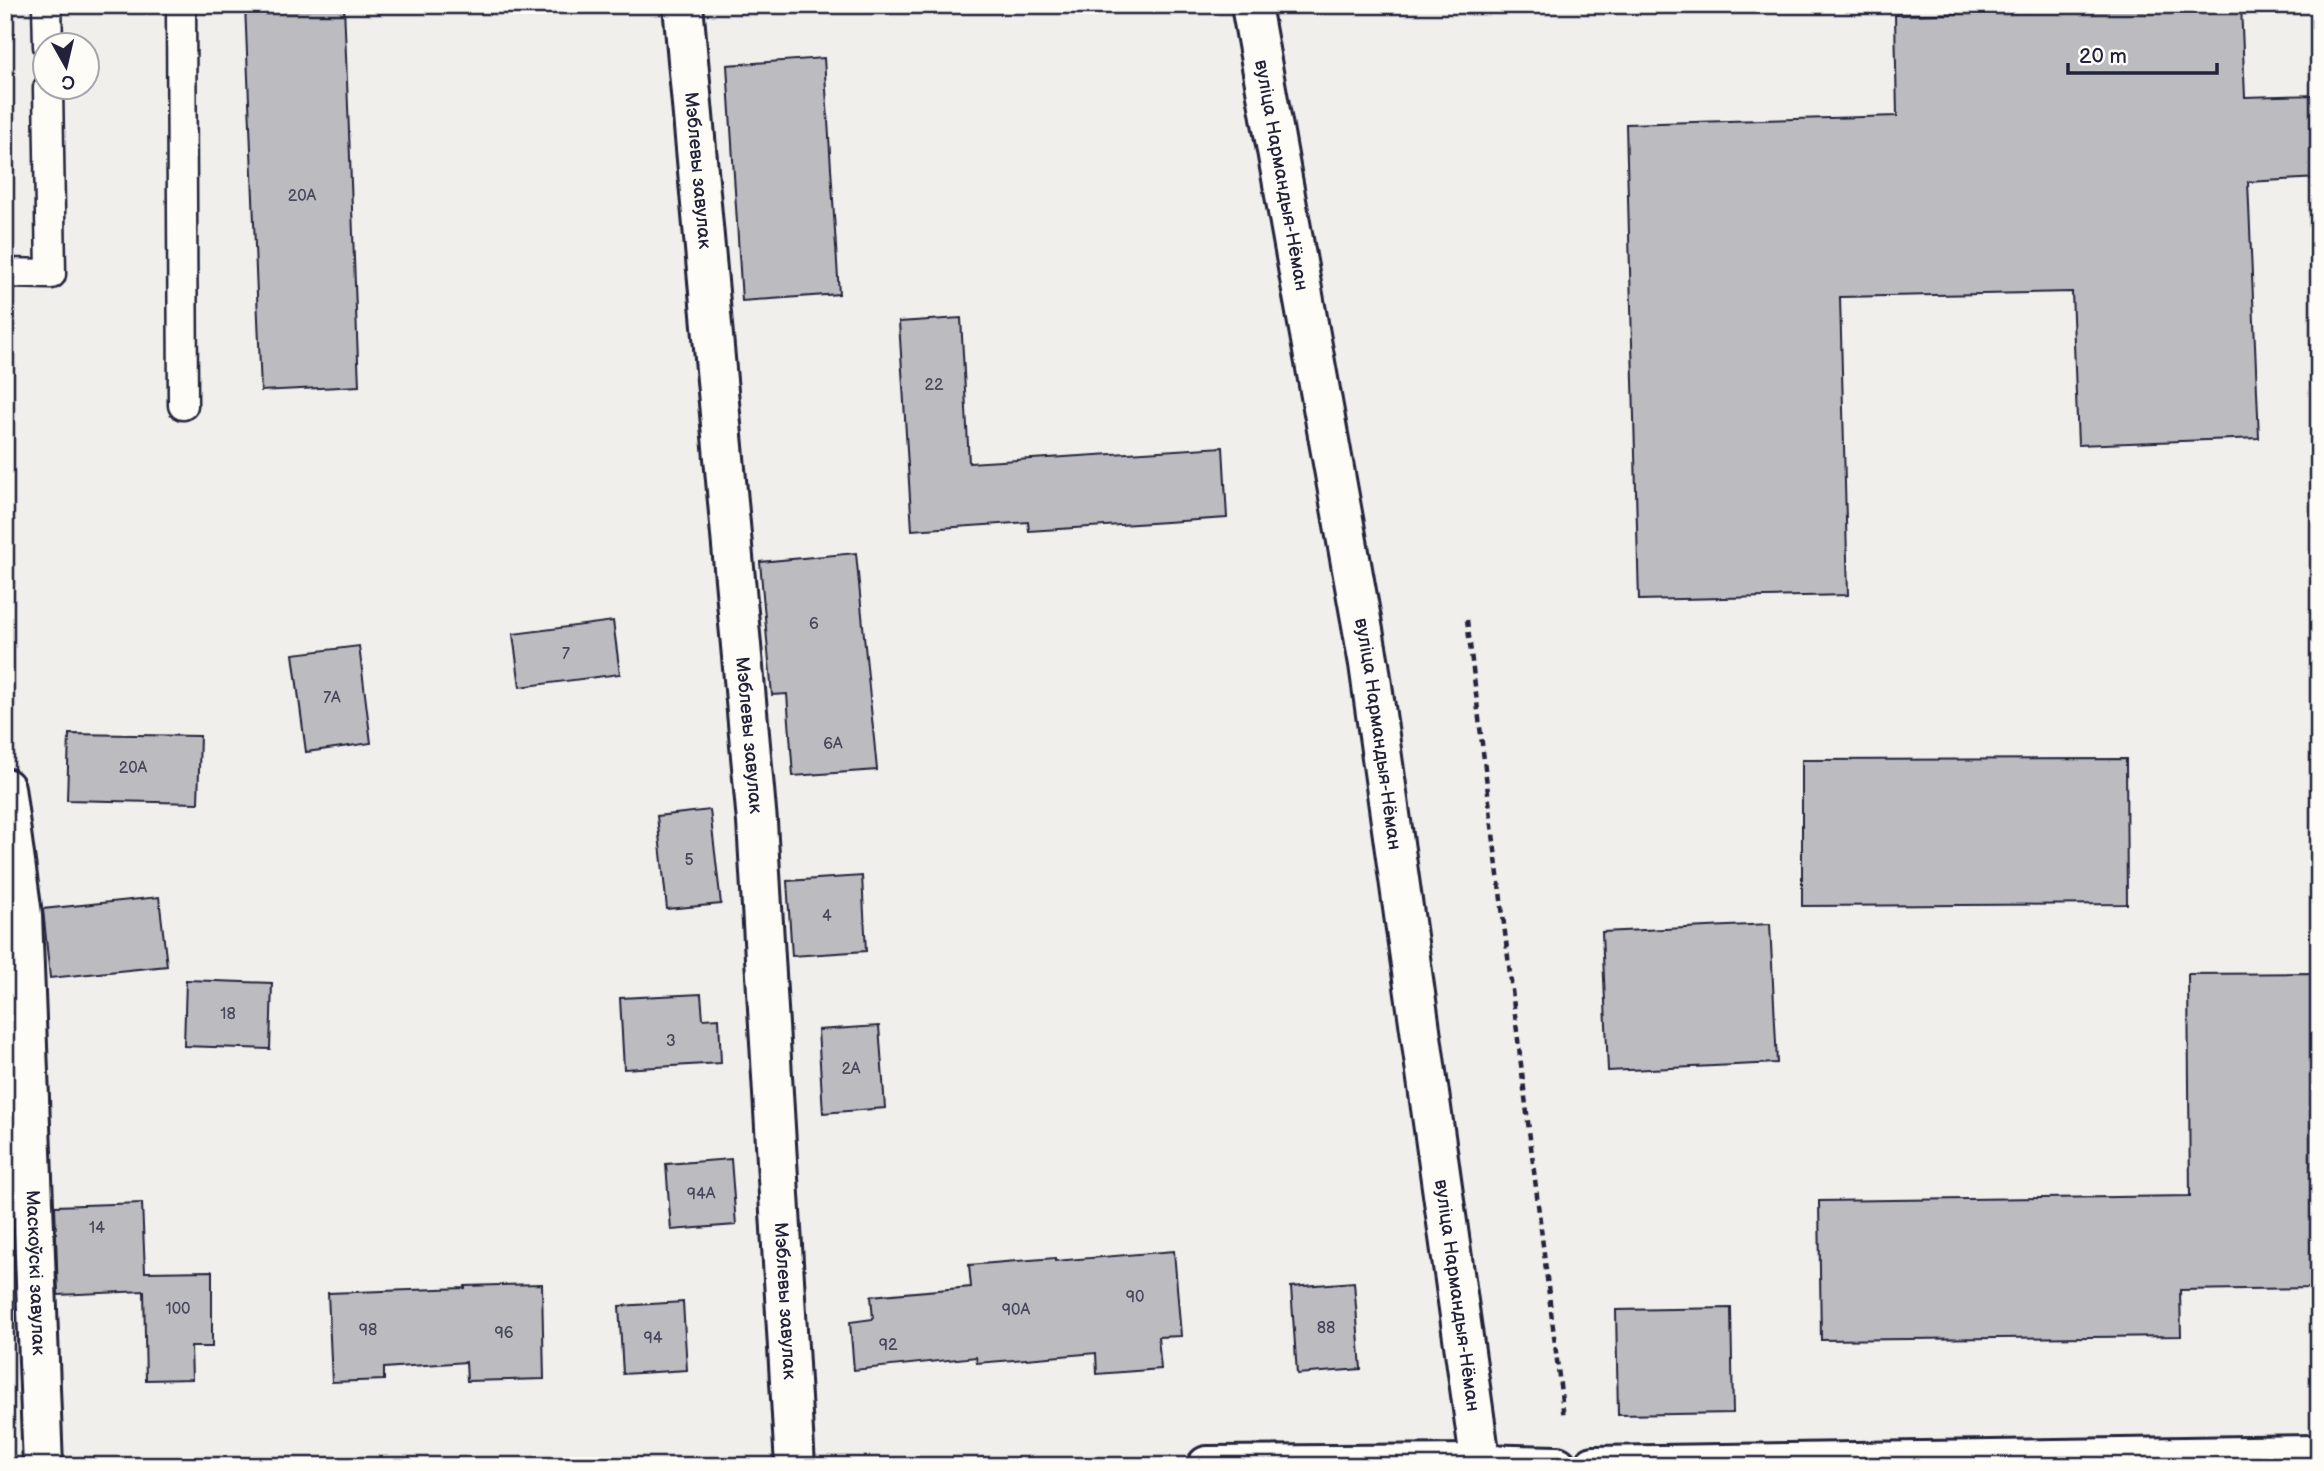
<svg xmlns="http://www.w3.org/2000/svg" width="2324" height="1471" font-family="'Balsamiq Sans',sans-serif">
<rect width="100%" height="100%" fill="#f0efec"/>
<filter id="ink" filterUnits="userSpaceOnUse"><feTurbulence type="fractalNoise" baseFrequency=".0143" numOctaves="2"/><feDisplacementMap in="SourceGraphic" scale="14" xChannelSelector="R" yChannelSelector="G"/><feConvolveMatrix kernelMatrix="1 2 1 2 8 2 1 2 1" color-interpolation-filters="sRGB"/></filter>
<g filter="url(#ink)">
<!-- building -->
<g fill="#bcbcc0" stroke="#22223b" stroke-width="2">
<polygon points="245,5 344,5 359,386 261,391"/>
<polygon points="2060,5 2241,5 2245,97 2319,95 2319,178 2248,182 2259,438 2078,445 2072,292 1840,297 1848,595 1639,600 1626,124 1897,116 1895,15 2060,11"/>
<polygon points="824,58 839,294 742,301 727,65"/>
<polygon points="961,318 969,463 1223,447 1227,518 1029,531 1028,522 912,530 899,322"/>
<polygon points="856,553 877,770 793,776 787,694 772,695 760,562"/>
<polygon points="613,621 620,674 520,687 513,634"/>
<polygon points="359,646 371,743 306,752 293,654"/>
<polygon points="69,734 200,736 198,803 67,800"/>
<polygon points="2126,759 2127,904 1802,906 1802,760"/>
<polygon points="710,810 721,904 667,909 657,816"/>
<polygon points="862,876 866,951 792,956 787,881"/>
<polygon points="159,897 167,966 50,978 43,909"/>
<polygon points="1770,924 1777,1063 1608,1071 1602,932"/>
<polygon points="2319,973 2319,1288 2180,1290 2181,1336 1821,1340 1819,1201 2190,1196 2188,974"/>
<polygon points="186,980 272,983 270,1049 184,1046"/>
<polygon points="701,994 703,1019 719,1018 721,1063 624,1069 620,998"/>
<polygon points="879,1026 885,1108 823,1113 818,1030"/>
<polygon points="731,1159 736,1225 671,1230 666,1164"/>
<polygon points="142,1203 145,1272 212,1271 212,1347 191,1347 192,1379 146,1380 144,1291 58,1295 55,1206"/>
<polygon points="1174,1251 1181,1336 1158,1337 1161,1369 1097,1374 1096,1353 977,1363 976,1357 854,1370 850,1322 873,1319 871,1296 971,1287 969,1265 1055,1258 1055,1261"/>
<polygon points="1354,1282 1361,1369 1297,1374 1291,1287"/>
<polygon points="542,1284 544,1379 467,1381 466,1362 384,1368 384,1380 332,1382 328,1293 465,1288 465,1286"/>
<polygon points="683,1302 687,1370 623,1374 619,1306"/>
<polygon points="1731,1308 1733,1413 1618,1415 1616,1310"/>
</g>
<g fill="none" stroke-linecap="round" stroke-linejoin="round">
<!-- service casing -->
<g stroke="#22223b" stroke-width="33">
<g id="service">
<polyline points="47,5 48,46"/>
<polyline points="181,5 183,405"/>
<polyline points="5,273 51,274 48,88"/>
</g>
</g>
<!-- minor casing -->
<g stroke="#22223b" stroke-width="44">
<g id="minor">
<path id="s1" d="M683,5L757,822L795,1466"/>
<path id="s2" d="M5,788L22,915L43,1466"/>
<polyline points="1207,1466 1480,1464 1557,1466"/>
<polyline points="1594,1466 2319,1455"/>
</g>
</g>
<!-- tertiary casing -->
<g stroke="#22223b" stroke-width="44">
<g id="tertiary">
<path id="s3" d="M1251,5L1369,664L1481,1466"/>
</g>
</g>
<!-- path -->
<polyline stroke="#22223b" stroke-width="4.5" stroke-dasharray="7 5" stroke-linecap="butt" points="1467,620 1564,1418"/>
<!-- service -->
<use href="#service" stroke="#fdfcf7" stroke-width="28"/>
<!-- minor -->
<use href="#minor" stroke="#fdfcf7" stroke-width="38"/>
<!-- tertiary -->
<use href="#tertiary" stroke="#fdfcf7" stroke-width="38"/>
</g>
</g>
<g text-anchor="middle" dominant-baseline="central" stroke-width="5" stroke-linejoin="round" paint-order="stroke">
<!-- number labels -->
<g font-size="16" fill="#48485c">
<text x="302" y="196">20А</text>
<text x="934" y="385">22</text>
<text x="814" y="624">6</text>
<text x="566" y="654">7</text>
<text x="332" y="698">7А</text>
<text x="833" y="744">6А</text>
<text x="133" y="768">20А</text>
<text x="689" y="860">5</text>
<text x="827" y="916">4</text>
<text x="228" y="1014">18</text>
<text x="671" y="1041">3</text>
<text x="851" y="1069">2А</text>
<text x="701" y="1194">94А</text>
<text x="97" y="1228">14</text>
<text x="1135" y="1297">90</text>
<text x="178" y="1309">100</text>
<text x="1016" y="1310">90А</text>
<text x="1326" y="1328">88</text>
<text x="368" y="1330">98</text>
<text x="504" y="1333">96</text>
<text x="653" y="1338">94</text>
<text x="888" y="1345">92</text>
</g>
<!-- street labels -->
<g font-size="19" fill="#22223b" stroke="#fdfcf7">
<text stroke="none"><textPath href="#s1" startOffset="166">Мэблевы завулак</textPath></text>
<text stroke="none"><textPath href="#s3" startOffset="173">вуліца Нармандыя-Нёман</textPath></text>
<text stroke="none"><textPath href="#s3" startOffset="740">вуліца Нармандыя-Нёман</textPath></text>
<text stroke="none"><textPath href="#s1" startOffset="733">Мэблевы завулак</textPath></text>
<text stroke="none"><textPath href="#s2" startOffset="486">Маскоўскі завулак</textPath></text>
<text stroke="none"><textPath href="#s3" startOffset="1307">вуліца Нармандыя-Нёман</textPath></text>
<text stroke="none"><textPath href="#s1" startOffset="1300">Мэблевы завулак</textPath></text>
</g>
</g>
<!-- margin -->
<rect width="2324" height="1471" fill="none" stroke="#fdfcf7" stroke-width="28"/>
<rect x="14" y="14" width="2296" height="1443" fill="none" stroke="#22223b" stroke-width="2.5" filter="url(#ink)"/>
<!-- north arrow -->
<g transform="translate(66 66) rotate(172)"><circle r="33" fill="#fdfcf7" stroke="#a5a5ac" stroke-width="2"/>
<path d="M0-5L12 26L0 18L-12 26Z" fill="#22223b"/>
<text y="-10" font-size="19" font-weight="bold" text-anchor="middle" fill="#22223b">С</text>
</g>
<!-- scale -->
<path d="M2068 63v10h149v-10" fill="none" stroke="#22223b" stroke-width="3.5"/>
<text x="2079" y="63" font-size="21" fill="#22223b" stroke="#fdfcf7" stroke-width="5" paint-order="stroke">20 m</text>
</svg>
